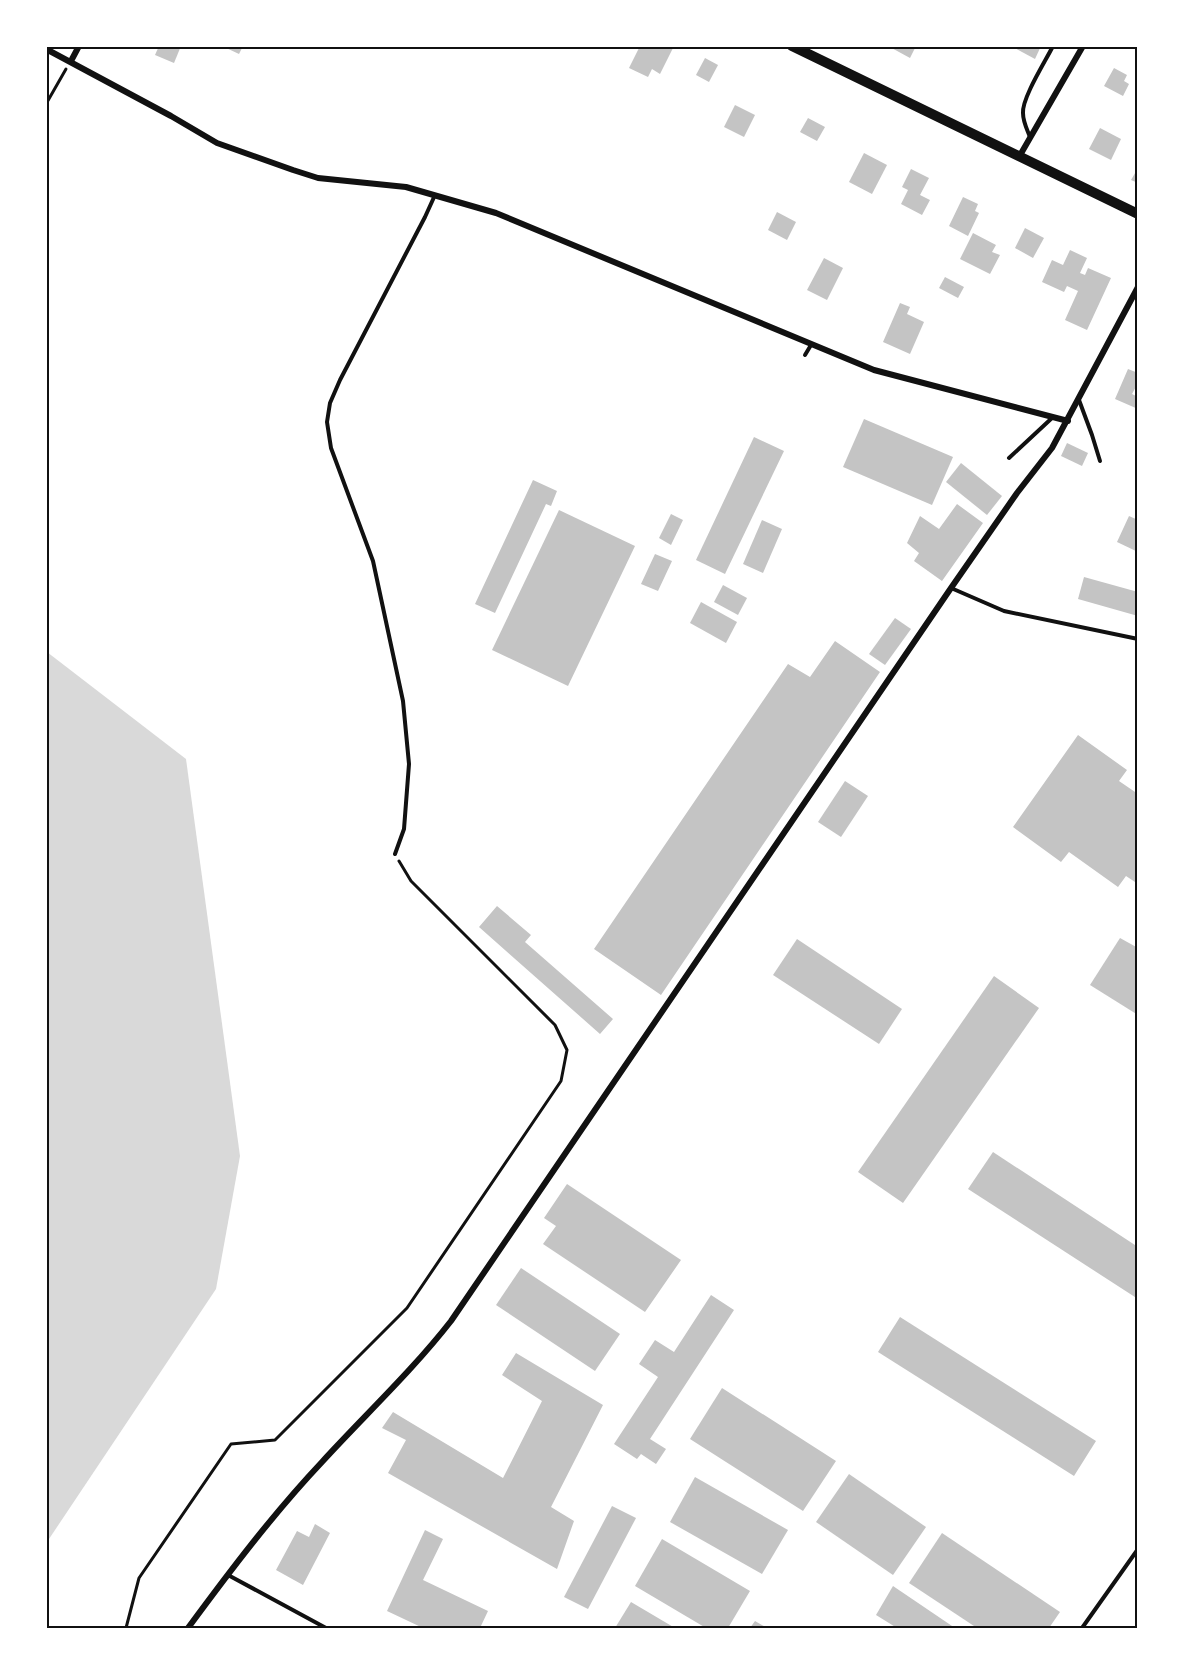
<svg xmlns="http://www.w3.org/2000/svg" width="1184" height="1675" font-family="'Nunito Sans',sans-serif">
<rect width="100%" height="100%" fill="#fff"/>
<!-- water -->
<polygon fill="#d9d9d9" points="47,652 186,759 240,1156 216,1289 47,1542"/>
<!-- building -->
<g fill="#c4c4c4">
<polygon points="159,46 181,46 174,63 155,55"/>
<polygon points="222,46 243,46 239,54"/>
<polygon points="640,46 674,46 660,74 652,69 648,77 629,68"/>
<polygon points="888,46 916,46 910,58"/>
<polygon points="1011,46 1041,46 1035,59"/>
<polygon points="705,58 718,65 709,82 696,75"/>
<polygon points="1114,68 1127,75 1124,81 1129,84 1123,96 1104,86"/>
<polygon points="735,105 755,115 744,137 724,127"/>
<polygon points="808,118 825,127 817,141 800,132"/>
<polygon points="1100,128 1121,139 1111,160 1089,149"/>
<polygon points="864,153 887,165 872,194 849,182"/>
<polygon points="1138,168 1138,183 1131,180"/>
<polygon points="911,169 929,178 920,195 930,200 922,215 901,204 908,190 902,187"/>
<polygon points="963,197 978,204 975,211 979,213 968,236 949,226"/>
<polygon points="777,212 796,222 787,240 768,230"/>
<polygon points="1025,228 1044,238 1033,258 1015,248"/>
<polygon points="973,233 996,245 992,252 1000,255 990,274 960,259"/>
<polygon points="1070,250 1087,258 1080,273 1085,275 1088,268 1111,278 1087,330 1065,320 1078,291 1067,286 1064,292 1042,282 1052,260 1063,265"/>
<polygon points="824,258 843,268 827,300 807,290"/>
<polygon points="945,277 964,287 958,298 939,288"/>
<polygon points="900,303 910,307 907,314 924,322 910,354 883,342"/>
<polygon points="1128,369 1138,373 1138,383 1132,394 1138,397 1138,409 1115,399"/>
<polygon points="864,419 953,457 932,505 843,467"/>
<polygon points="754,437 784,451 725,574 696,560"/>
<polygon points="1067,443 1088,453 1082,466 1061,456"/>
<polygon points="961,463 1002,496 987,515 946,482"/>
<polygon points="533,480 557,491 551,506 546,504 495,613 475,604"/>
<polygon points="957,504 983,523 942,581 914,561 919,553 907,543 920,516 939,529"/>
<polygon points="559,510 635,546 568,686 492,650"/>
<polygon points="671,514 683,520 671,545 659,538"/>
<polygon points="1129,516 1138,520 1138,552 1117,542"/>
<polygon points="762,520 782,529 763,573 743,564"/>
<polygon points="655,554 672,561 658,591 641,584"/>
<polygon points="1084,577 1138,592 1138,616 1078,599"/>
<polygon points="723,585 747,598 738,615 714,602"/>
<polygon points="701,602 737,622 726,643 690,623"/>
<polygon points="895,618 911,629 885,665 869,654"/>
<polygon points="835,641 880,672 661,995 594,949 788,664 810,677"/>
<polygon points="1078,735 1127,770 1119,781 1138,794 1138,884 1126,876 1118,887 1069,852 1061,862 1013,827"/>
<polygon points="845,781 868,796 841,837 818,822"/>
<polygon points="497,906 531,935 525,942 613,1019 600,1034 479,927"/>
<polygon points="1120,938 1138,948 1138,1015 1090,985"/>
<polygon points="797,939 902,1009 879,1044 773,975"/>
<polygon points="994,976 1039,1008 903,1203 858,1172"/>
<polygon points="993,1152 1138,1247 1138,1299 968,1189"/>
<polygon points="567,1184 681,1260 645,1312 543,1244 556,1226 544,1218"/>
<polygon points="521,1268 620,1334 595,1371 496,1305"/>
<polygon points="711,1295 734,1310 650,1439 666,1449 656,1464 641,1454 637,1459 614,1444 658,1377 639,1364 655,1340 674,1352"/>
<polygon points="900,1317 1096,1441 1074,1476 878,1352"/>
<polygon points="516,1353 603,1405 551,1507 574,1521 557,1569 388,1473 406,1440 382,1428 393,1412 503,1478 542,1401 502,1375"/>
<polygon points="722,1388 836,1461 803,1511 690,1439"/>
<polygon points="849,1474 926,1527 893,1575 816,1522"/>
<polygon points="695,1477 788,1530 762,1574 670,1522"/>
<polygon points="612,1506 636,1518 588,1609 564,1597"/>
<polygon points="315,1524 330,1533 303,1585 276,1570 297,1531 309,1537"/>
<polygon points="425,1530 443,1539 423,1580 488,1611 480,1628 423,1628 387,1611"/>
<polygon points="942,1533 1060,1612 1049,1628 977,1628 909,1583"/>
<polygon points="662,1539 750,1591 728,1628 706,1628 635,1586"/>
<polygon points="893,1586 955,1628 897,1628 876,1615"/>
<polygon points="631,1602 675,1628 615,1628"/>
<polygon points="755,1621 767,1628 750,1628"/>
</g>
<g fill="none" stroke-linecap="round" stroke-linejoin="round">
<!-- path -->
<g stroke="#111" stroke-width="3">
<polyline points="46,104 66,69"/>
<polyline points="126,1628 139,1578 231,1444 275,1440 407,1308 561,1081 567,1050 555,1025 411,881 399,861"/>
</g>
<!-- service -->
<g stroke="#111" stroke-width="4">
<path d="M1030,137C1027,129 1023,122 1023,113C1022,98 1045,62 1053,46"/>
<polyline points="805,355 811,345"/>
<polyline points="1079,400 1092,435 1100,461"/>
<polyline points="1009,458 1052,418"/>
<polyline points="951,588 1004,611 1138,639"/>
<polyline points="395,854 404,829 409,764 403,701 373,561 331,448 327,422 330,403 340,380 425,217 435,195"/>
<polyline points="228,1575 326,1628"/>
<polyline points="1082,1628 1138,1549"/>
</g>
<!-- minor -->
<g stroke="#111" stroke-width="6">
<polyline points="46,49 171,116 217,143 293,170 318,178 406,187 496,213 874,370 1068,421"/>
<polyline points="71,61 79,46"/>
<polyline points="1019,157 1083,46"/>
<path d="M188,1628C230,1571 273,1514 322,1462C365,1415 412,1371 451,1321L951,588L1017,493L1052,448L1138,287"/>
</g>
<!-- secondary -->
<polyline stroke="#111" stroke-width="10" points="792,46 1138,214"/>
</g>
<!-- border -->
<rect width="1184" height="1675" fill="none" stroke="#ffffff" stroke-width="96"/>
<rect x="48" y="48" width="1088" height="1579" fill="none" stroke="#111" stroke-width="2"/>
</svg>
